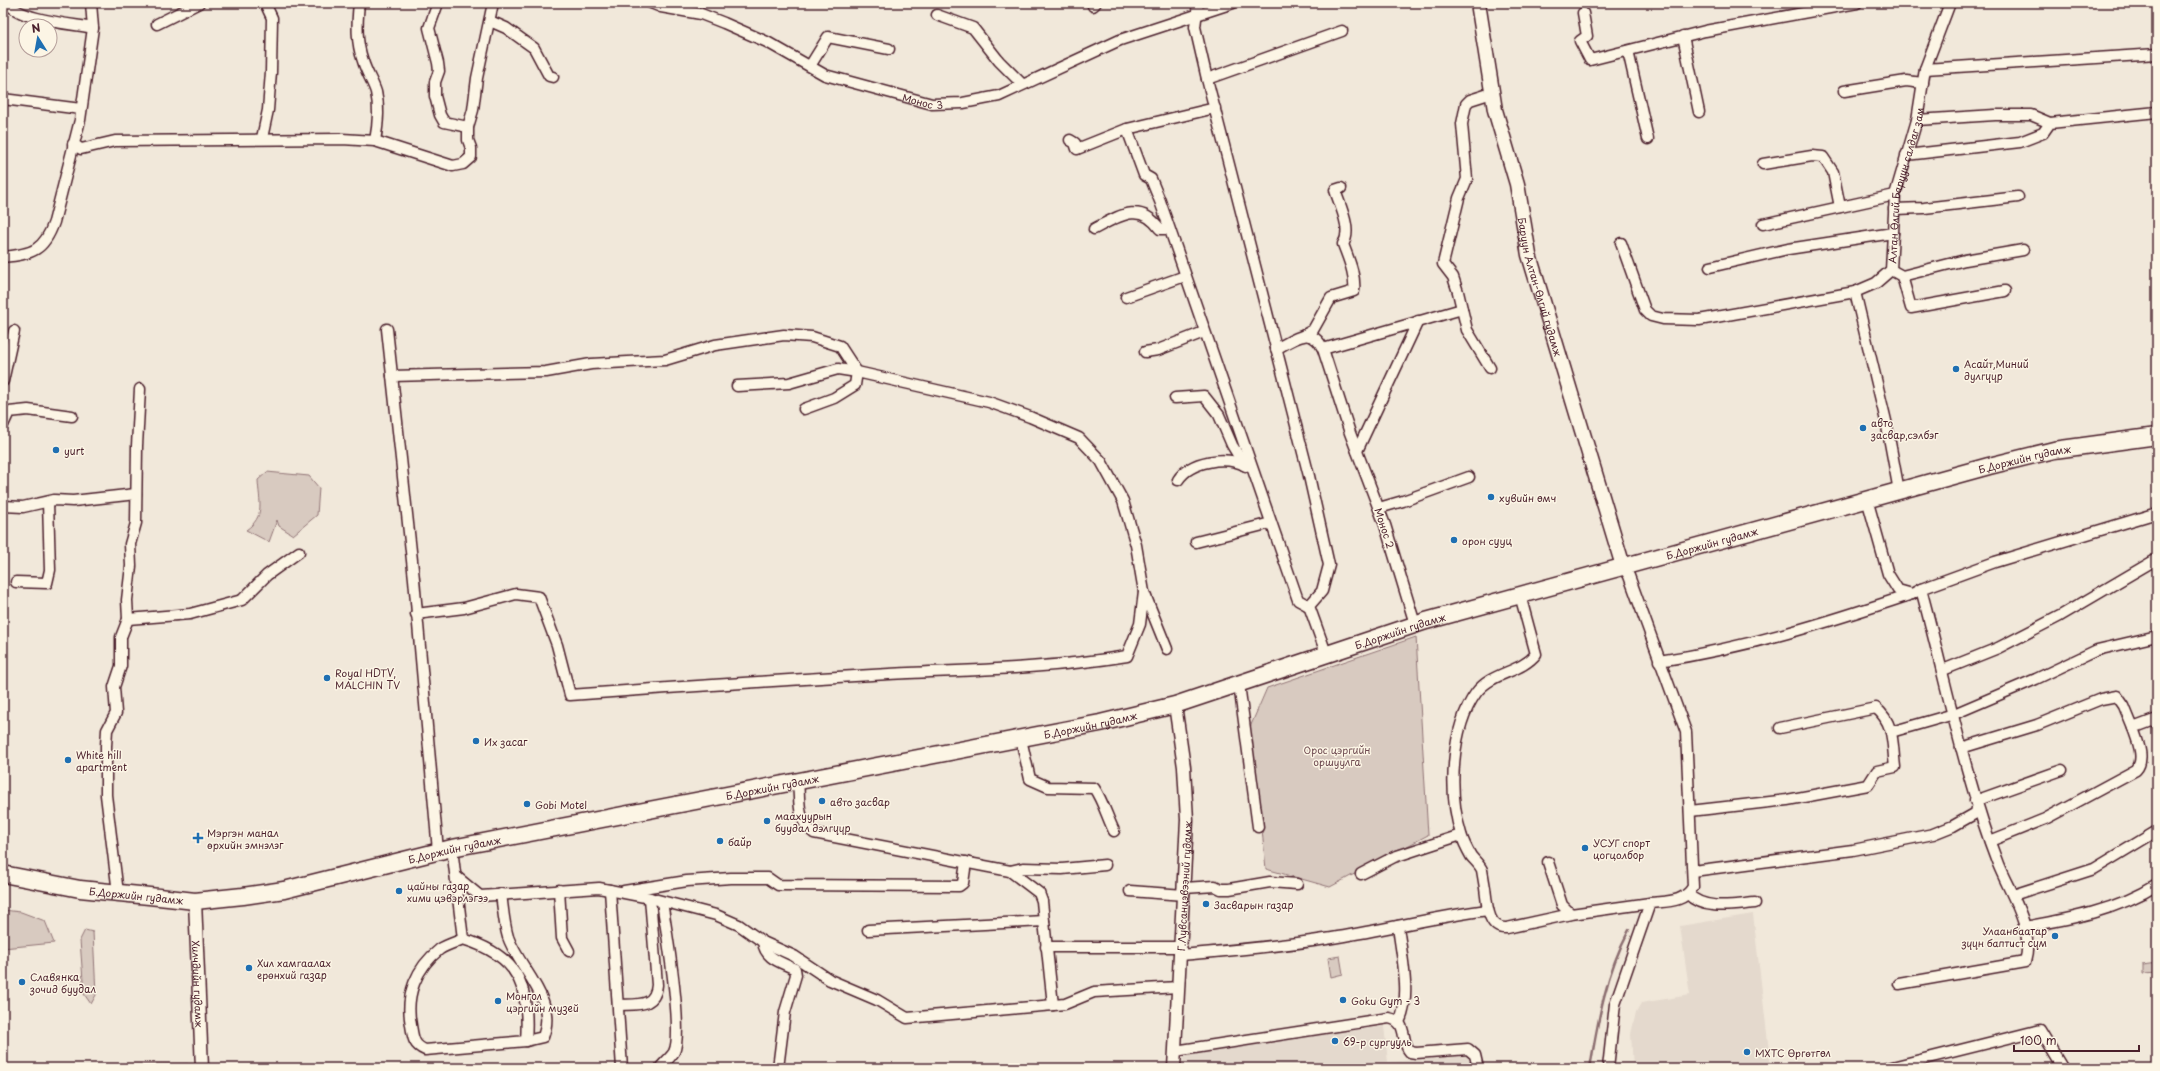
<svg xmlns="http://www.w3.org/2000/svg" width="2160" height="1071" font-family="'Playpen Sans',sans-serif">
<rect width="100%" height="100%" fill="#f1e8da"/>
<filter id="ink" filterUnits="userSpaceOnUse"><feTurbulence type="fractalNoise" baseFrequency=".025" numOctaves="2"/><feDisplacementMap in="SourceGraphic" scale="8" xChannelSelector="R" yChannelSelector="G"/><feConvolveMatrix kernelMatrix="1 2 1 2 8 2 1 2 1" color-interpolation-filters="sRGB"/></filter>
<g filter="url(#ink)">
<!-- built -->
<g fill="#e4d9cd">
<polygon points="1753,914 1771,1068 1633,1068 1631,1034 1636,1012 1641,1003 1690,995 1680,926"/>
<polygon points="1384,1026 1388,1062 1466,1056 1469,1059 1470,1068 1181,1068 1184,1055"/>
</g>
<!-- green -->
<g fill="#d8cac0" stroke="#917476">
<path d="M267,472L309,476L319,488L317,515L293,535L279,526L277,520L269,542L246,530C266,516 259,502 258,480Z"/>
<polygon points="1416,637 1428,835 1330,887 1266,869 1260,810 1248,732 1267,688"/>
<polygon points="3,910 21,912 45,921 54,943 3,948"/>
<polygon points="85,930 93,932 96,995 91,1004 84,994 80,940"/>
<polygon points="1340,956 1343,974 1331,977 1328,958"/>
<polygon points="2157,963 2157,973 2142,974 2142,965"/>
<polygon points="1362,1063 1367,1065 1367,1068 1336,1068 1341,1064"/>
<polygon points="188,1064 188,1068 98,1068 102,1065"/>
</g>
<g fill="none" stroke-linecap="round" stroke-linejoin="round">
<!-- stream -->
<path stroke="#8b6d6f" stroke-width="2.5" d="M1590,1068C1598,1020 1606,973 1629,930"/>
<!-- minor casing -->
<g stroke="#4a1f2b" stroke-width="13">
<g id="minor">
<path d="M8,3C19,20 73,24 93,28"/>
<path d="M359,3C357,23 356,42 363,61C366,72 373,82 376,92C380,109 378,125 375,141"/>
<polyline points="438,3 429,28 438,63 439,71 435,82 435,96 440,115 444,122 468,127"/>
<path id="s1" d="M651,3L661,7L701,14L724,23L767,42L825,75L932,104L963,103L999,96L1120,40L1233,3"/>
<polyline points="1198,3 1195,27 1207,79 1309,476 1329,565 1322,591 1309,606 1326,653"/>
<polyline points="1093,6 1096,3"/>
<polyline points="1583,13 1587,36 1580,41 1590,60 1705,31 1857,3"/>
<polyline points="937,15 973,28 999,61 1022,84"/>
<polyline points="490,21 506,28 534,48 549,76 553,77"/>
<polyline points="157,24 199,3"/>
<polyline points="1683,36 1699,112"/>
<polyline points="1628,51 1648,139"/>
<polyline points="810,66 828,37 889,49"/>
<polyline points="1925,69 2157,54"/>
<polyline points="1207,79 1342,31"/>
<polyline points="1844,91 1906,81 1923,83"/>
<polyline points="3,99 81,109"/>
<polyline points="1917,120 1995,115 2031,115 2050,123"/>
<polyline points="1127,129 1144,175 1151,179 1160,201 1298,600 1309,606"/>
<polyline points="262,138 268,110 271,72 272,18 265,3"/>
<polyline points="1070,140 1075,143 1077,149 1127,129 1215,108"/>
<polyline points="73,144 81,149 115,141 342,139 375,141 453,166 463,164 471,157 471,148 468,140 468,127 473,110 477,78 493,3"/>
<polyline points="1906,155 2020,142 2043,133 2050,123 2157,112"/>
<polyline points="1763,164 1812,156 1823,157 1833,172 1840,207"/>
<polyline points="1894,209 1924,208 2018,197"/>
<polyline points="1763,224 1895,195"/>
<path d="M1094,229C1119,216 1140,201 1160,229H1169"/>
<polyline points="1621,243 1645,310 1651,316 1663,319 1699,320 1855,292"/>
<path d="M3,257C32,254 44,251 54,222L80,120L93,28L91,3"/>
<polyline points="1710,267 1788,249 1893,233"/>
<polyline points="1891,270 1902,276 1965,260 2023,250"/>
<polyline points="1902,276 1911,308 2005,291"/>
<polyline points="1126,297 1185,276"/>
<polyline points="387,329 414,579 438,851"/>
<path d="M1304,335L1313,330L1331,298L1354,291C1356,275 1348,258 1343,244C1353,230 1339,204 1335,190L1341,188"/>
<path d="M1276,349C1293,340 1311,324 1323,349"/>
<polyline points="1145,352 1158,350 1204,332"/>
<polyline points="1490,368 1467,330 1458,292 1453,277 1443,264 1459,198 1467,179 1462,124 1466,104 1470,100 1492,93"/>
<polyline points="392,376 546,372 591,364 665,360 715,345 784,335 812,337 840,346 857,372"/>
<polyline points="3,381 14,331"/>
<polyline points="737,386 789,383 838,369 857,372"/>
<polyline points="1175,398 1204,396 1219,415 1232,445 1244,465"/>
<polyline points="3,425 9,412 28,410 72,416"/>
<polyline points="1357,451 1418,321"/>
<path d="M1178,480C1190,461 1226,455 1246,466"/>
<path id="s2" d="M1899,491L1886,421L1855,292L1876,283L1891,270L1895,195L1917,120L1925,69L1950,3"/>
<path d="M1867,499L1888,574L1898,590L1912,594L1921,589C1946,681 1964,776 1998,864C2010,894 2035,928 2025,962L1899,984"/>
<polyline points="3,506 23,507 54,500 73,501 136,494"/>
<polyline points="1379,508 1403,501 1469,477"/>
<polyline points="1196,542 1271,523"/>
<polyline points="16,582 47,583 50,570 48,502"/>
<polyline points="1921,589 1995,562 2157,513"/>
<polyline points="1144,592 1167,649"/>
<path d="M1520,595L1536,654C1521,673 1491,672 1476,693C1451,728 1448,793 1461,834C1463,841 1467,849 1471,856C1474,860 1480,865 1482,870C1483,876 1484,882 1485,888C1487,902 1487,930 1507,928L1571,914"/>
<path d="M416,614L464,608L516,594L539,597L557,645L570,695C676,687 783,680 889,674C968,670 1048,669 1127,656L1140,624L1144,592L1136,545L1123,501L1101,461L1079,438L1030,417L989,402L857,372L855,385L834,398L804,409"/>
<polyline points="128,619 190,614 242,600 267,575 299,552"/>
<polyline points="1415,624 1385,525 1350,433 1323,349 1462,309"/>
<path d="M1659,661C1746,648 1829,622 1912,594"/>
<polyline points="1943,670 1998,648 2060,616 2157,559"/>
<polyline points="1239,684 1258,827"/>
<polyline points="1891,732 1954,714 2036,679 2097,650 2157,636"/>
<path d="M1021,739L1030,779L1048,787L1094,788C1103,801 1107,817 1114,831"/>
<polyline points="1961,748 2037,725 2101,699 2117,696 2124,706 2133,728 2157,719"/>
<path d="M798,780C800,799 796,821 814,833L1010,871L1039,893L1042,901L1044,921"/>
<polyline points="1975,801 2062,770"/>
<path d="M1690,811L1787,800L1868,785L1877,771L1895,767C1892,744 1895,724 1876,708L1780,728"/>
<path d="M1990,841L2045,819L2136,770C2146,759 2137,740 2133,728"/>
<polyline points="452,848 463,939"/>
<polyline points="1548,862 1562,905 1571,914 1650,903"/>
<polyline points="1010,871 1023,868 1062,869 1105,865"/>
<polyline points="1693,871 1853,850 1933,834 1953,826 1976,813 1977,808"/>
<polyline points="1361,874 1394,857 1461,835"/>
<polyline points="457,877 480,896 599,888 650,898 716,915 739,925 763,942 794,956 830,980 877,1000 907,1018 1065,1004 1094,992 1178,987"/>
<polyline points="1184,888 1215,886 1221,889 1229,889 1270,882 1297,884"/>
<polyline points="559,890 562,938 569,951"/>
<polyline points="610,890 622,1068"/>
<polyline points="624,891 687,881 731,878 768,878 778,885 959,886 963,883 966,862"/>
<polyline points="1130,891 1184,895"/>
<polyline points="118,893 106,795 106,746 107,730 116,713 114,687 121,666 121,637 128,619 127,600 131,566 130,544 136,523 137,446 140,389"/>
<path d="M501,894C503,908 504,924 508,937C519,969 558,999 543,1037L526,1041"/>
<path d="M1688,894C1704,911 1733,905 1755,903"/>
<polyline points="2013,895 2094,869 2157,831"/>
<path d="M1398,926C1401,953 1412,998 1399,1022"/>
<path d="M2024,927C2070,919 2118,910 2157,885"/>
<polyline points="868,930 1044,921 1053,1005"/>
<path d="M463,939C519,956 530,986 526,1041L425,1050C413,1045 413,1037 411,1025C405,995 416,968 440,949C446,945 456,942 463,939Z"/>
<path d="M763,942C765,959 781,962 795,969L796,975L785,1012L778,1068"/>
<polyline points="1046,947 1181,947"/>
<path d="M1181,955C1233,950 1286,946 1338,937C1389,929 1438,916 1488,910"/>
<path d="M618,1005C637,1004 655,1008 657,985L650,898"/>
<path d="M1175,1051L1389,1018C1409,1022 1400,1041 1410,1052L1416,1053L1468,1049L1475,1055L1478,1068"/>
<path d="M660,1068C664,1063 671,1057 674,1052C684,1032 666,928 662,902"/>
<path d="M1608,1068L1615,1004L1650,903C1668,901 1683,903 1693,887L1686,732L1629,576L1623,566"/>
<polyline points="1888,1068 2040,1030 2063,1068"/>
</g>
</g>
<!-- tertiary casing -->
<g stroke="#4a1f2b" stroke-width="15">
<g id="tertiary">
<path id="s3" d="M195,901L202,1068"/>
<path id="s4" d="M1174,1068L1187,820L1184,767L1175,705"/>
</g>
</g>
<!-- secondary casing -->
<g stroke="#4a1f2b" stroke-width="17">
<g id="secondary">
<path id="s5" d="M1478,3L1495,110L1517,184L1529,255L1623,566"/>
</g>
</g>
<!-- primary casing -->
<g stroke="#4a1f2b" stroke-width="19">
<g id="primary">
<path id="s6" d="M3,874L80,889L159,897L195,901L243,896L284,890L452,848L1100,723L1175,705L1426,621L1989,466L2054,450L2157,436"/>
</g>
</g>
<!-- minor -->
<use href="#minor" stroke="#fcf5e5" stroke-width="10"/>
<!-- tertiary -->
<use href="#tertiary" stroke="#fcf5e5" stroke-width="12"/>
<!-- secondary -->
<use href="#secondary" stroke="#fcf5e5" stroke-width="14"/>
<!-- primary -->
<use href="#primary" stroke="#fcf5e5" stroke-width="16"/>
</g>
</g>
<!-- markers -->
<g fill="#1f6fb2" stroke="#fcf5e5" stroke-width="1.5">
<circle cx="1956" cy="369" r="4"/>
<circle cx="1863" cy="428" r="4"/>
<circle cx="56" cy="450" r="4"/>
<circle cx="1491" cy="497" r="4"/>
<circle cx="1454" cy="540" r="4"/>
<circle cx="327" cy="678" r="4"/>
<circle cx="476" cy="741" r="4"/>
<circle cx="68" cy="760" r="4"/>
<circle cx="822" cy="801" r="4"/>
<circle cx="527" cy="804" r="4"/>
<circle cx="767" cy="821" r="4"/>
<path d="M196 832h4v4h4v4h-4v4h-4v-4h-4v-4h4z"/>
<circle cx="720" cy="841" r="4"/>
<circle cx="1585" cy="848" r="4"/>
<circle cx="399" cy="891" r="4"/>
<circle cx="1206" cy="904" r="4"/>
<circle cx="2055" cy="936" r="4"/>
<circle cx="249" cy="968" r="4"/>
<circle cx="22" cy="982" r="4"/>
<circle cx="1343" cy="1000" r="4"/>
<circle cx="498" cy="1001" r="4"/>
<circle cx="1335" cy="1041" r="4"/>
<circle cx="1747" cy="1052" r="4"/>
</g>
<g text-anchor="middle" dominant-baseline="central" stroke-width="3" stroke-linejoin="round" paint-order="stroke">
<!-- street labels -->
<g font-size="10" fill="#4a1f2b" stroke="#fcf5e5">
<text stroke="none"><textPath href="#s1" startOffset="291">Монос 3</textPath></text>
<text stroke="none"><textPath href="#s2" startOffset="333">Алтан Өлгий Баруун салдаг зам</textPath></text>
<text stroke="none"><textPath href="#s5" startOffset="291">Баруун Алтан-Өлгий гудамж</textPath></text>
<text stroke="none"><textPath href="#s6" startOffset="2079">Б.Доржийн гудамж</textPath></text>
<text transform="translate(1385 528) rotate(72)">Монос 2</text>
<text stroke="none"><textPath href="#s6" startOffset="1755">Б.Доржийн гудамж</textPath></text>
<text stroke="none"><textPath href="#s6" startOffset="1431">Б.Доржийн гудамж</textPath></text>
<text stroke="none"><textPath href="#s6" startOffset="1107">Б.Доржийн гудамж</textPath></text>
<text stroke="none"><textPath href="#s6" startOffset="783">Б.Доржийн гудамж</textPath></text>
<text stroke="none"><textPath href="#s6" startOffset="459">Б.Доржийн гудамж</textPath></text>
<text stroke="none"><textPath href="#s4" startOffset="182">Г.Лувсанцэвээний гудамж</textPath></text>
<text stroke="none"><textPath href="#s6" startOffset="135">Б.Доржийн гудамж</textPath></text>
<text stroke="none"><textPath href="#s3" startOffset="83">Хилчдийн гудамж</textPath></text>
</g>
<!-- poi labels -->
<g font-size="10" fill="#4a1f2b" stroke="#fcf5e5" text-anchor="start">
<text x="1964" y="363">Асайт,Миний<tspan x="1964" dy="12">дулгүүр</tspan></text>
<text x="1871" y="422">авто<tspan x="1871" dy="12">засвар,сэлбэг</tspan></text>
<text x="64" y="450">yurt</text>
<text x="1499" y="497">хувийн өмч</text>
<text x="1462" y="540">орон сууц</text>
<text x="335" y="672">Royal HDTV,<tspan x="335" dy="12">MALCHIN TV</tspan></text>
<text x="484" y="741">Их засаг</text>
<text x="76" y="754">White hill<tspan x="76" dy="12">apartment</tspan></text>
<text x="830" y="801">авто засвар</text>
<text x="535" y="804">Gobi Motel</text>
<text x="775" y="815">маахуурын<tspan x="775" dy="12">буудал дэлгүүр</tspan></text>
<text x="207" y="832">Мэргэн манал<tspan x="207" dy="12">өрхийн эмнэлэг</tspan></text>
<text x="728" y="841">байр</text>
<text x="1593" y="842">УСУГ спорт<tspan x="1593" dy="12">цогцолбор</tspan></text>
<text x="407" y="885">цайны газар<tspan x="407" dy="12">хими цэвэрлэгээ</tspan></text>
<text x="1214" y="904">Засварын газар</text>
<text x="2047" y="930" text-anchor="end">Улаанбаатар<tspan x="2047" dy="12">зүүн баптист сүм</tspan></text>
<text x="257" y="962">Хил хамгаалах<tspan x="257" dy="12">ерөнхий газар</tspan></text>
<text x="30" y="976">Славянка<tspan x="30" dy="12">зочид буудал</tspan></text>
<text x="506" y="995">Монгол<tspan x="506" dy="12">цэргийн музей</tspan></text>
<text x="1351" y="1000">Goku Gym - 3</text>
<text x="1343" y="1041">69-р сургууль</text>
<text x="1755" y="1052">МХТС Өргөтгөл</text>
</g>
<!-- park labels -->
<g font-size="10" fill="#6e4a50" stroke="#fcf5e5">
<text x="1337" y="749">Орос цэргийн<tspan x="1337" dy="12">оршуулга</tspan></text>
</g>
</g>
<!-- margin -->
<rect width="2160" height="1071" fill="none" stroke="#fcf5e5" stroke-width="16"/>
<rect x="8" y="8" width="2144" height="1055" fill="none" stroke="#4a1f2b" stroke-width="1.5" filter="url(#ink)"/>
<!-- north arrow -->
<g transform="translate(38 38) rotate(349)"><circle r="19" fill="#fcf5e5" stroke="#b59f9b"/>
<path d="M0-3L7 15L0 10L-7 15Z" fill="#1f6fb2"/>
<text y="-6" font-size="11" font-weight="bold" text-anchor="middle" fill="#4a1f2b">N</text>
</g>
<!-- scale -->
<path d="M2014 1045v6h125v-6" fill="none" stroke="#4a1f2b" stroke-width="2"/>
<text x="2020" y="1045" font-size="12" fill="#4a1f2b" stroke="#fcf5e5" stroke-width="3" paint-order="stroke">100 m</text>
</svg>
